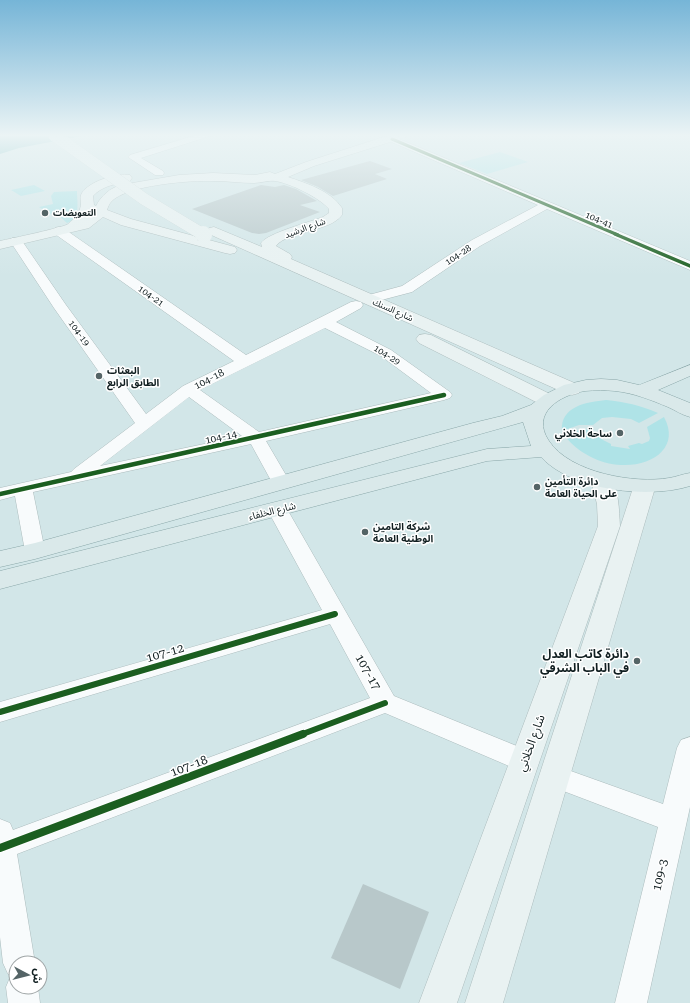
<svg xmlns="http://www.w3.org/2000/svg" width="690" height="1003" font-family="'Roboto Serif','Noto Sans Arabic',serif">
<rect width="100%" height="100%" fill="#d2e6e8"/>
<!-- green -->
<g fill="#afe3e7">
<polygon points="500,152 528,162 487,174 459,163"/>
<polygon points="34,185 45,191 21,196 11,190"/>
<path d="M77,191C77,203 81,218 67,223L56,213L50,214L39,207L53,204L51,196L54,192Z"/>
<path d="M606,400C625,402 640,405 658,413L639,423L631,419L612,417L602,418L593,425H579L562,431C560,406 587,402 606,400Z"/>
<path d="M664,417C690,464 606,488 564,435L583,429L592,430L603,440L611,444V446L630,449L628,446L639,443L642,444L649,441L650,438L647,427Z"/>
</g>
<!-- water -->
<polygon fill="#6cb6bd" points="0,135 87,135 19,148 0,154"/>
<!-- building -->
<g fill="#b8c8ca">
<polygon points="370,161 392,169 375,174 387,179 333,196 318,187 301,180"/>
<polygon points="261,185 275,187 284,185 296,189 317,201 300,205 320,212 266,233 259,234 252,233 192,209"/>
<polygon points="363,884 429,912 400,989 331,958"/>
</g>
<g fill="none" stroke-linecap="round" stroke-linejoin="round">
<!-- street casing -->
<g stroke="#acbcbd" stroke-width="1">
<g id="street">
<polygon points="197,135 213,135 141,158 163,171 164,173 163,175 155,175 128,157 130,155"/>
<polygon points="392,136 690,261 690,270 547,209 480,246 412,292 370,303 365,302 363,299 365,296 402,286 472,240 538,205 389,141 387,139 389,137"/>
<path d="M59,227L63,228L246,355L351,302L356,301L361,302L363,305L361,308L336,322L391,350L450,392L452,395L450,398L444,400L266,441L290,482L288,486L281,488L274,486L251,444L33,492L45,551L42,556L35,558L28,556L25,551L15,496L0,500V488L71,472L74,469L135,423L54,308L10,241L12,238H20L66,305L146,414L183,386L234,361L55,234L53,231L55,228ZM325,328L381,356L431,393L259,432L200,390ZM189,397L242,436L100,466Z"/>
<polygon points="277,503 284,505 287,509 394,696 534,753 538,761 534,769 525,772 516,769 385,713 17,854 35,963 16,963 16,987 38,987 40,1003 8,1003 6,987 11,975 8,974 3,963 0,937 0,819 10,823 13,830 370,698 330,624 0,722 0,702 322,610 267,509 270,505"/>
<polygon points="690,737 690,807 647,1003 615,1003 658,827 545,784 541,776 545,768 554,765 663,804 677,748 681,740"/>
</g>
</g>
<!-- secondary casing -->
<g stroke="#acbcbd" stroke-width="1">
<g id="secondary">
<path d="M390,135H407L406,137L314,166L288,177C306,183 331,191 342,208V215C330,232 287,231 276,246L290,254L292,257L291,259L579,385L581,389L579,393L572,395L565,393L209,234L207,231L209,228L214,227L262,247L261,243C268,233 310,222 323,217L329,213V209C320,198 290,183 275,181C269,180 261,183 254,183C241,183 227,181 214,181C192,180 125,185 111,202C109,204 108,207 107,210L131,219L235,247L237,250L235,253L230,254L225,253L121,225L103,217L89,228L0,249V241C9,239 66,227 68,224C74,219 80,214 81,204C81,202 80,198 81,195C86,182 118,172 130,175L132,178L130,181C117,184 103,185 93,196L94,205L96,206C101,196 110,188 121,185L179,175L213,173L255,175L270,172L275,174L306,162Z"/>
<polygon points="425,334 431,335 554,396 556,400 554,404 547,406 540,404 419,343 416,339 419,335"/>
<path d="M602,474L610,476C619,490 619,510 620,526L457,1003H419L598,526L597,504L591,481L594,476Z"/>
<polygon points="644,481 652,483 655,488 503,1003 465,1003 633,488 636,483"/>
</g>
</g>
<!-- primary casing -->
<g stroke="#8aa7a9" stroke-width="1">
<path id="primary" d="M690,365V376L658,390L690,403V417C682,415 675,410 668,407C651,400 634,393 615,391C606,390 595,390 585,391C560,395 530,413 549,441C570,473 635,484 669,478C676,477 683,474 690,473V486C649,499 572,491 541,457L487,461L0,589V571L487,449L531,446L523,422L35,559L0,567V551L35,543L473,423L502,416L531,405L544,395L564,385L586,380L601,379L617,380L639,385Z"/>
</g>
<!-- street -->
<use href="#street" fill="#f8fbfc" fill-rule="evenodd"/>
<!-- secondary -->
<use href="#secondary" fill="#e9f2f2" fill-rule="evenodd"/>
<!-- primary -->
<use href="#primary" fill="#dae9ea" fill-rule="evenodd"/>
<!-- secondary-bridge-far1 casing -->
<g stroke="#acbcbd" stroke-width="12" stroke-linecap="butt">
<polyline id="secondary-bridge-far1" points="54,135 144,199 204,235"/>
</g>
<!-- secondary-bridge casing -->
<g stroke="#acbcbd" stroke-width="16" stroke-linecap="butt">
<polyline id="secondary-bridge" points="203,234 204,235"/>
</g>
<!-- secondary-bridge-far1 -->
<use href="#secondary-bridge-far1" stroke="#e9f2f2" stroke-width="12"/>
<!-- secondary-bridge -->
<use href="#secondary-bridge" stroke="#e9f2f2" stroke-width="16"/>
<!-- cycleway-far4 casing -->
<g stroke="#fff" stroke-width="4.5">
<polyline id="cycleway-far4" points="392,139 618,235"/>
</g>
<!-- cycleway-far3 casing -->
<g stroke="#fff" stroke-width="5.5">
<polyline id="cycleway-far3" points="615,234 690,266"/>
</g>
<!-- cycleway-far2 casing -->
<g stroke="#fff" stroke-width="7">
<polyline id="cycleway-far2" points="0,494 444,395"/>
</g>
<!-- cycleway-far1 casing -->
<g stroke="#fff" stroke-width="8">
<g id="cycleway-far1">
<polyline points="0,712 335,614"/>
<polyline points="300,735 385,703"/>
</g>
</g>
<!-- cycleway casing -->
<g stroke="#fff" stroke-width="10">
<polyline id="cycleway" points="0,848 303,734"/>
</g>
<!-- cycleway-far4 -->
<use href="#cycleway-far4" stroke="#1b5e20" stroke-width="3"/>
<!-- cycleway-far3 -->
<use href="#cycleway-far3" stroke="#1b5e20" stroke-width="3.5"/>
<!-- cycleway-far2 -->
<use href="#cycleway-far2" stroke="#1b5e20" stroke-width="4.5"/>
<!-- cycleway-far1 -->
<use href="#cycleway-far1" stroke="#1b5e20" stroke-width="6"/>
<!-- cycleway -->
<use href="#cycleway" stroke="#1b5e20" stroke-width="8"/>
</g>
<!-- sky -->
<linearGradient id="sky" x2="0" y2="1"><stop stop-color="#76b5d7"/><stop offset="0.49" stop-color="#ebf4f5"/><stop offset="1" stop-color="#ebf4f5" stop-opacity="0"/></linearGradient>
<rect width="690" height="276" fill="url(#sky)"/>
<!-- markers -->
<g fill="#546466" stroke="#fff" stroke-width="1.5">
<circle cx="45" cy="213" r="4"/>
<circle cx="99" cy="376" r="4"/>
<circle cx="620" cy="433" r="4"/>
<circle cx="537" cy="487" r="4"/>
<circle cx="365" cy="532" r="4"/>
<circle cx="637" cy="661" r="4"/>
</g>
<g text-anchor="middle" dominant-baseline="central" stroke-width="3" stroke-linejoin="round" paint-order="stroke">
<!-- far-poi labels -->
<g font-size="9" font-weight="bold" fill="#101e20" stroke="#fff" text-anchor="start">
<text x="53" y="213">التعويضات</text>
</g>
<!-- far-street labels -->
<g font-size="9" fill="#101e20" stroke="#fff">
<text transform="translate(599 220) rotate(23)">104-41</text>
<text transform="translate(305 228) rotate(-20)">شارع الرشيد</text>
<text transform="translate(458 255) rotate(-33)">104-28</text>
<text transform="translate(151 296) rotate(35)">104-21</text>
<text transform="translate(393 310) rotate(24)">شارع السنك</text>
<text transform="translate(79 333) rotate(54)">104-19</text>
<text transform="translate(387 355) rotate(32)">104-29</text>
</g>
<!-- poi labels -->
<g font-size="10" font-weight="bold" fill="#101e20" stroke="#fff" text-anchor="start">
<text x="107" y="370">البعثات<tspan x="107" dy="12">الطابق الرابع</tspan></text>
<text x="612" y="433" text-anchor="end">ساحة الخلاني</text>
<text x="545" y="481">دائرة التأمين<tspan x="545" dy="12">على الحياة العامة</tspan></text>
<text x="373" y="526">شركة التامين<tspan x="373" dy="12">الوطنية العامة</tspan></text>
</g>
<!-- street labels -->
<g font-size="10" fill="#101e20" stroke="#fff">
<text transform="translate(209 379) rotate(-27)">104-18</text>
<text transform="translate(221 437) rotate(-12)">104-14</text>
<text transform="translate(272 511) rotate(-14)">شارع الخلفاء</text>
</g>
<!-- near-street labels -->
<g font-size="12" fill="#101e20" stroke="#fff">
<text transform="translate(165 653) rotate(-16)">107-12</text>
<text transform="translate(368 672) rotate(61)">107-17</text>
<text transform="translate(531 743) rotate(-70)">شارع الخلاني</text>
<text transform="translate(189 766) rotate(-21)">107-18</text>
<text transform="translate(660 875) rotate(-77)">109-3</text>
</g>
<!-- near-poi labels -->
<g font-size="12" font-weight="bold" fill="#101e20" stroke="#fff" text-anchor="end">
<text x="629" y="654">دائرة كاتب العدل<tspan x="629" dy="14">في الباب الشرقي</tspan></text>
</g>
</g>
<!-- north arrow -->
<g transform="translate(28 975) rotate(97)"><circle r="19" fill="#ffffff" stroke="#9fa5a6"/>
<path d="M0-3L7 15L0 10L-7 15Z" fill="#546466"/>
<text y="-6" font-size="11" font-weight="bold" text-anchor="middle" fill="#101e20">ش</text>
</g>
</svg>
